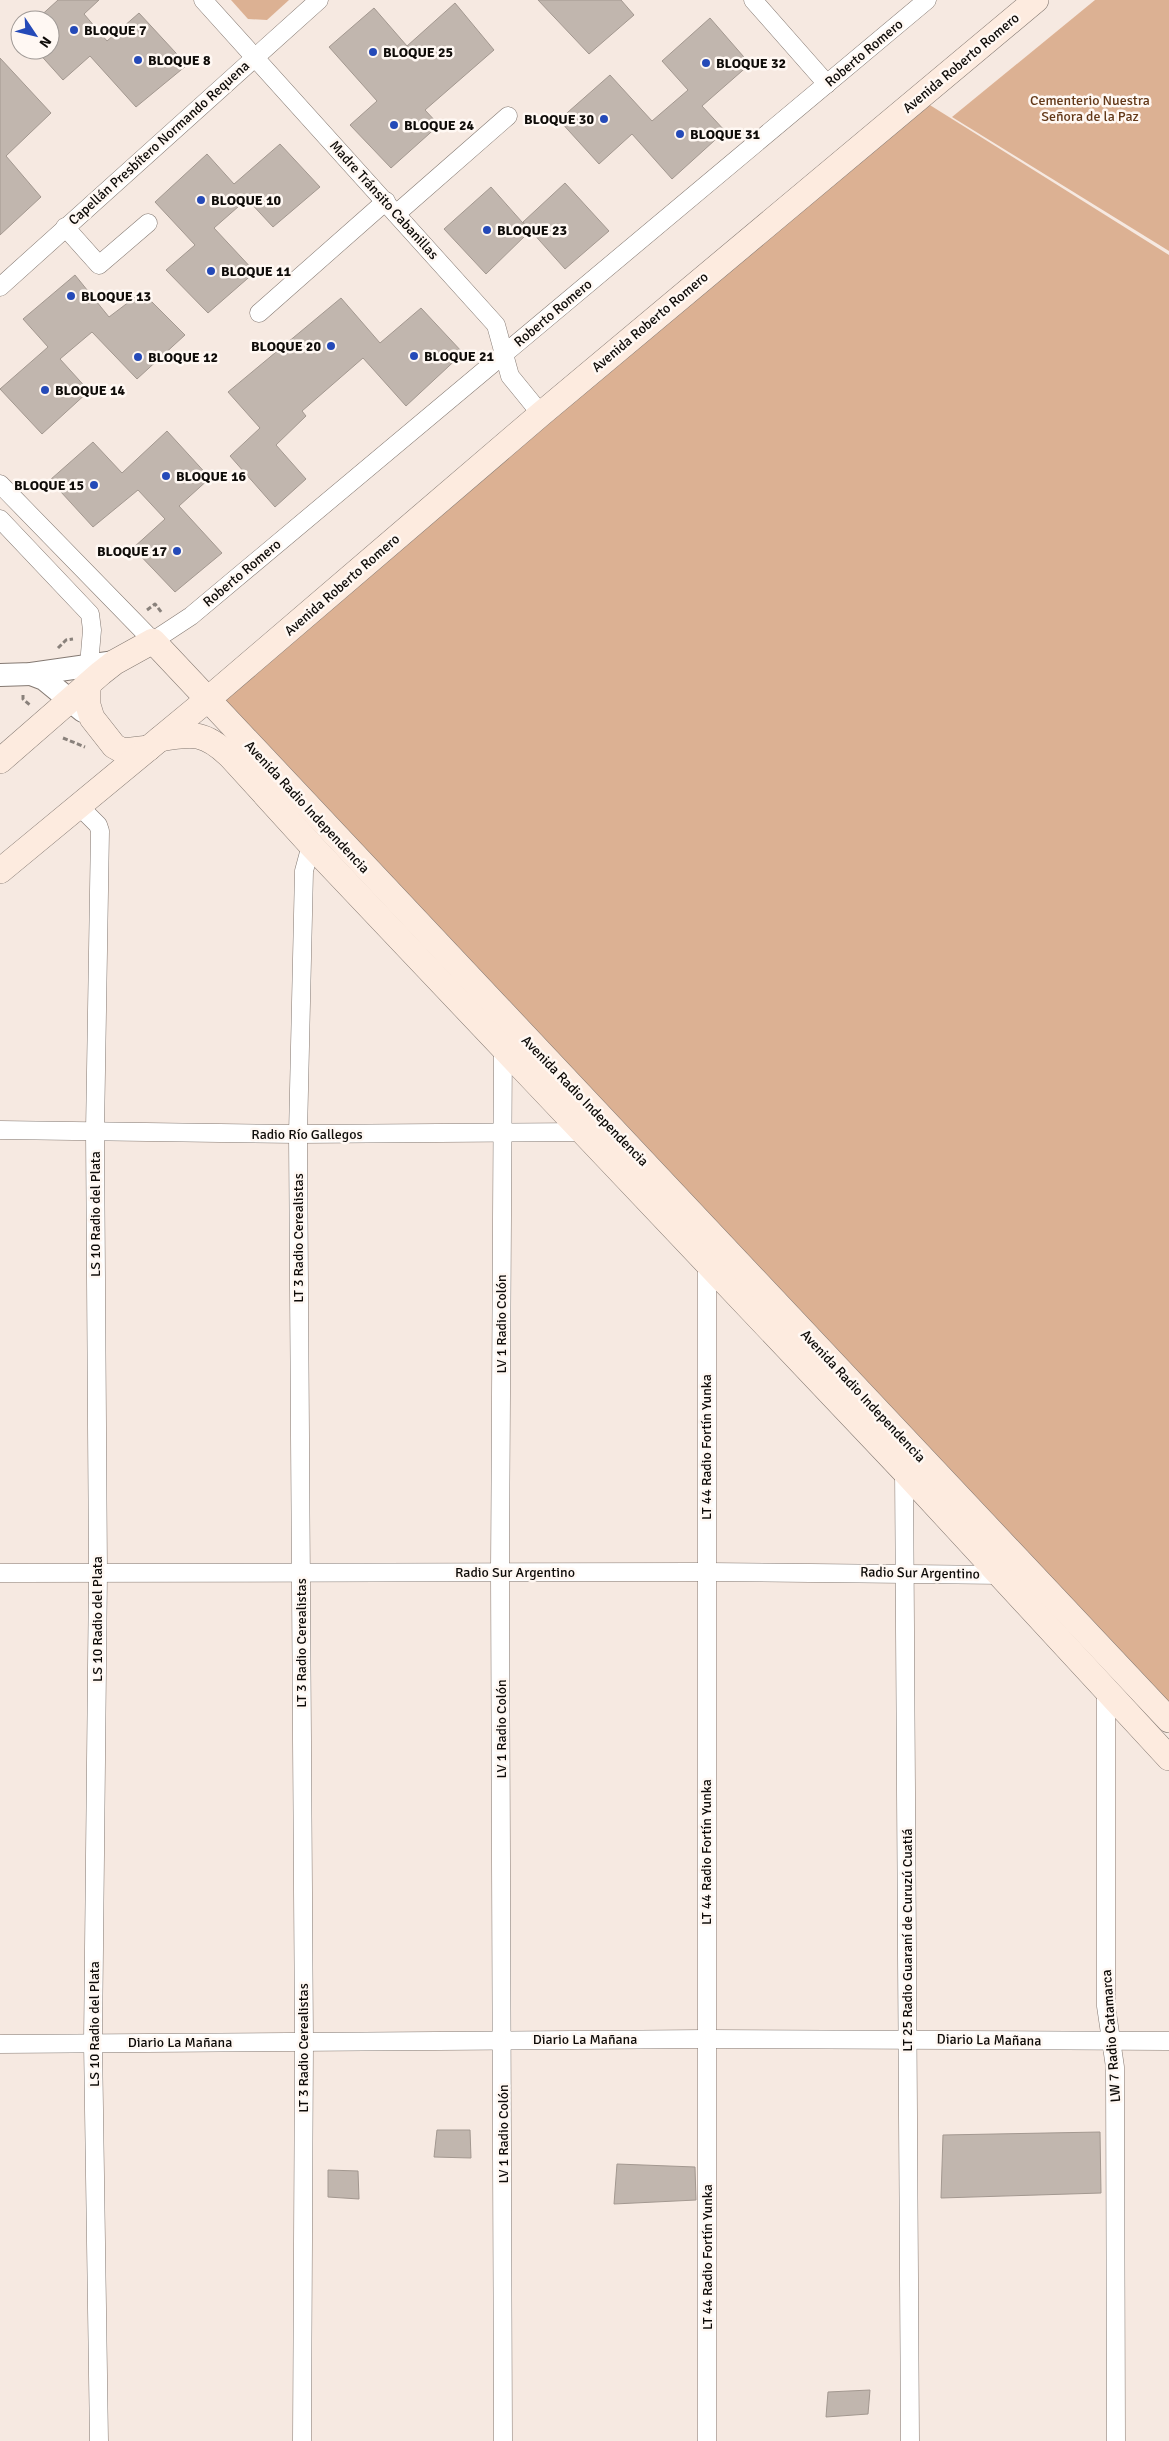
<svg xmlns="http://www.w3.org/2000/svg" width="1169" height="2441" font-family="Signika,sans-serif">
<rect width="100%" height="100%" fill="#f6e9e1"/>
<!-- green -->
<g fill="#dcb193">
<polygon points="231,0 289,0 267,20 248,19"/>
<polygon points="1095,0 1169,0 1169,251 952,117"/>
<polygon points="925,102 1169,255 1169,1714 219,701"/>
</g>
<!-- building -->
<g fill="#c1b6ae" stroke="#a39890">
<polygon points="58,0 99,0 84,14 107,41 139,13 187,65 136,107 90,56 63,80 36,50 50,50 50,20 36,20"/>
<polygon points="538,0 621,0 634,15 589,54"/>
<polygon points="455,3 494,50 425,110 439,125 391,168 350,125 377,101 329,47 374,8 407,46"/>
<polygon points="710,18 750,64 702,106 725,131 672,179 632,134 599,164 559,120 610,75 652,121 688,90 662,61"/>
<polygon points="0,58 51,113 6,156 41,197 0,235"/>
<polygon points="280,144 320,187 273,227 247,199 214,228 255,272 208,313 166,270 195,245 155,202 207,154 234,184"/>
<polygon points="565,183 609,231 565,269 523,222"/>
<polygon points="491,187 530,231 486,274 444,229"/>
<polygon points="75,275 109,317 142,292 185,335 137,379 92,332 60,359 89,391 42,434 0,389 48,347 23,319"/>
<polygon points="341,298 380,343 421,308 463,353 406,406 363,358 302,411 306,416 276,445 306,479 275,507 230,456 260,428 228,392"/>
<polygon points="167,431 210,478 179,506 222,553 175,592 133,548 165,519 138,490 93,527 50,480 93,442 122,473"/>
<polygon points="437,2130 470,2130 471,2158 434,2157"/>
<polygon points="1100,2132 1101,2193 941,2198 943,2135"/>
<polygon points="617,2164 695,2167 696,2200 614,2204"/>
<polygon points="328,2170 358,2171 359,2199 328,2197"/>
<polygon points="870,2390 868,2414 826,2417 828,2392"/>
</g>
<g fill="none" stroke-linecap="round" stroke-linejoin="round">
<!-- minor casing -->
<g stroke="#847972" stroke-width="19">
<g id="minor">
<polyline points="203,0 496,325 510,376 541,414"/>
<polyline points="753,0 827,84"/>
<polyline points="396,214 508,116"/>
<polyline points="65,227 99,265 148,223"/>
<polyline points="0,287 319,0"/>
<polyline points="259,313 386,201"/>
<polyline points="0,484 153,641 191,616 927,0"/>
<polyline points="0,519 90,614 92,630 88,677"/>
<polyline points="78,805 98,825 100,831 95,1131 98,1573 93,2043 99,2441"/>
<polyline points="0,1130 298,1134 589,1132"/>
<polyline points="707,1263 707,2441"/>
<polyline points="904,1466 910,2441"/>
<polyline points="0,1573 706,1572 1005,1575"/>
<polyline points="1106,1691 1106,2006 1115,2067 1116,2441"/>
<polyline points="0,2044 706,2039 1169,2041"/>
<polyline points="302,2441 304,2042 298,1134 304,871 311,845"/>
<polyline points="503,2441 500,1572 503,1042"/>
</g>
</g>
<!-- tertiary casing -->
<g stroke="#847972" stroke-width="24">
<g id="tertiary">
<polyline points="31,674 44,679 83,711"/>
<polyline points="0,675 31,674 115,662"/>
</g>
</g>
<!-- secondary casing -->
<g stroke="#847972" stroke-width="26">
<g id="secondary">
<polyline points="88,686 88,705 92,718 114,746 123,751 149,748"/>
<path d="M160,739C194,733 205,732 231,757L311,845L904,1471L1169,1758"/>
<polyline points="0,761 101,673 115,662 153,641 1169,1720"/>
<polyline points="0,871 207,700 541,414 1036,0"/>
</g>
</g>
<!-- path -->
<g stroke="#89817b" stroke-width="3" stroke-dasharray="5 2.5" stroke-linecap="butt">
<polyline points="147,610 155,604 162,613"/>
<polyline points="58,648 66,640 73,639"/>
<polyline points="23,695 23,699 30,705"/>
<polyline points="63,738 85,747"/>
</g>
<!-- minor -->
<use href="#minor" stroke="#fff" stroke-width="18"/>
<!-- tertiary -->
<use href="#tertiary" stroke="#fff" stroke-width="22"/>
<!-- secondary -->
<use href="#secondary" stroke="#fdebdf" stroke-width="25"/>
</g>
<!-- markers -->
<g fill="#254ab8" stroke="#fff8f3" stroke-width="2">
<circle cx="74" cy="30" r="5"/>
<circle cx="373" cy="52" r="5"/>
<circle cx="138" cy="60" r="5"/>
<circle cx="706" cy="63" r="5"/>
<circle cx="604" cy="119" r="5"/>
<circle cx="394" cy="125" r="5"/>
<circle cx="680" cy="134" r="5"/>
<circle cx="201" cy="200" r="5"/>
<circle cx="487" cy="230" r="5"/>
<circle cx="211" cy="271" r="5"/>
<circle cx="71" cy="296" r="5"/>
<circle cx="331" cy="346" r="5"/>
<circle cx="414" cy="356" r="5"/>
<circle cx="138" cy="357" r="5"/>
<circle cx="45" cy="390" r="5"/>
<circle cx="166" cy="476" r="5"/>
<circle cx="94" cy="485" r="5"/>
<circle cx="177" cy="551" r="5"/>
</g>
<g text-anchor="middle" dominant-baseline="central" stroke-width="5" stroke-linejoin="round" paint-order="stroke">
<!-- poi labels -->
<g font-size="14" font-weight="bold" fill="#0e0b08" stroke="#fff8f3" text-anchor="start">
<text x="84" y="30">BLOQUE 7</text>
<text x="383" y="52">BLOQUE 25</text>
<text x="148" y="60">BLOQUE 8</text>
<text x="716" y="63">BLOQUE 32</text>
<text x="594" y="119" text-anchor="end">BLOQUE 30</text>
<text x="404" y="125">BLOQUE 24</text>
<text x="690" y="134">BLOQUE 31</text>
<text x="211" y="200">BLOQUE 10</text>
<text x="497" y="230">BLOQUE 23</text>
<text x="221" y="271">BLOQUE 11</text>
<text x="81" y="296">BLOQUE 13</text>
<text x="321" y="346" text-anchor="end">BLOQUE 20</text>
<text x="424" y="356">BLOQUE 21</text>
<text x="148" y="357">BLOQUE 12</text>
<text x="55" y="390">BLOQUE 14</text>
<text x="176" y="476">BLOQUE 16</text>
<text x="84" y="485" text-anchor="end">BLOQUE 15</text>
<text x="167" y="551" text-anchor="end">BLOQUE 17</text>
</g>
<!-- street labels -->
<g font-size="14" fill="#0e0b08" stroke="#fff8f3">
<text transform="translate(864 53) rotate(-40)">Roberto Romero</text>
<text transform="translate(961 63) rotate(-40)">Avenida Roberto Romero</text>
<text transform="translate(159 143) rotate(-42)">Capellán Presbítero Normando Requena</text>
<text transform="translate(384 200) rotate(48)">Madre Tránsito Cabanillas</text>
<text transform="translate(553 313) rotate(-40)">Roberto Romero</text>
<text transform="translate(650 322) rotate(-40)">Avenida Roberto Romero</text>
<text transform="translate(242 573) rotate(-40)">Roberto Romero</text>
<text transform="translate(342 585) rotate(-41)">Avenida Roberto Romero</text>
<text transform="translate(307 807) rotate(47)">Avenida Radio Independencia</text>
<text transform="translate(585 1101) rotate(46)">Avenida Radio Independencia</text>
<text x="307" y="1134">Radio Río Gallegos</text>
<text transform="translate(95 1214) rotate(-90)">LS 10 Radio del Plata</text>
<text transform="translate(298 1238) rotate(-90)">LT 3 Radio Cerealistas</text>
<text transform="translate(501 1324) rotate(-90)">LV 1 Radio Colón</text>
<text transform="translate(863 1396) rotate(47)">Avenida Radio Independencia</text>
<text transform="translate(706 1447) rotate(-90)">LT 44 Radio Fortín Yunka</text>
<text x="515" y="1572">Radio Sur Argentino</text>
<text transform="translate(920 1573) rotate(1)">Radio Sur Argentino</text>
<text transform="translate(97 1619) rotate(-90)">LS 10 Radio del Plata</text>
<text transform="translate(301 1643) rotate(-90)">LT 3 Radio Cerealistas</text>
<text transform="translate(501 1729) rotate(-90)">LV 1 Radio Colón</text>
<text transform="translate(706 1852) rotate(-90)">LT 44 Radio Fortín Yunka</text>
<text transform="translate(907 1940) rotate(-90)">LT 25 Radio Guaraní de Curuzú Cuatiá</text>
<text transform="translate(94 2024) rotate(-90)">LS 10 Radio del Plata</text>
<text transform="translate(1111 2036) rotate(-94)">LW 7 Radio Catamarca</text>
<text x="585" y="2039">Diario La Mañana</text>
<text transform="translate(989 2040) rotate(1)">Diario La Mañana</text>
<text x="180" y="2042">Diario La Mañana</text>
<text transform="translate(303 2048) rotate(-90)">LT 3 Radio Cerealistas</text>
<text transform="translate(503 2134) rotate(-90)">LV 1 Radio Colón</text>
<text transform="translate(707 2257) rotate(-90)">LT 44 Radio Fortín Yunka</text>
</g>
<!-- park labels -->
<g font-size="14" fill="#633818" stroke="#fff8f3">
<text x="1090" y="100">Cementerio Nuestra<tspan x="1090" dy="16">Señora de la Paz</tspan></text>
</g>
</g>
<!-- north arrow -->
<g transform="translate(35 35) rotate(125)"><circle r="24" fill="#fff8f3" stroke="#9f9995"/>
<path d="M0-4L9 19L0 12L-9 19Z" fill="#254ab8"/>
<text y="-8" font-size="14" font-weight="bold" text-anchor="middle" fill="#0e0b08">N</text>
</g>
</svg>
